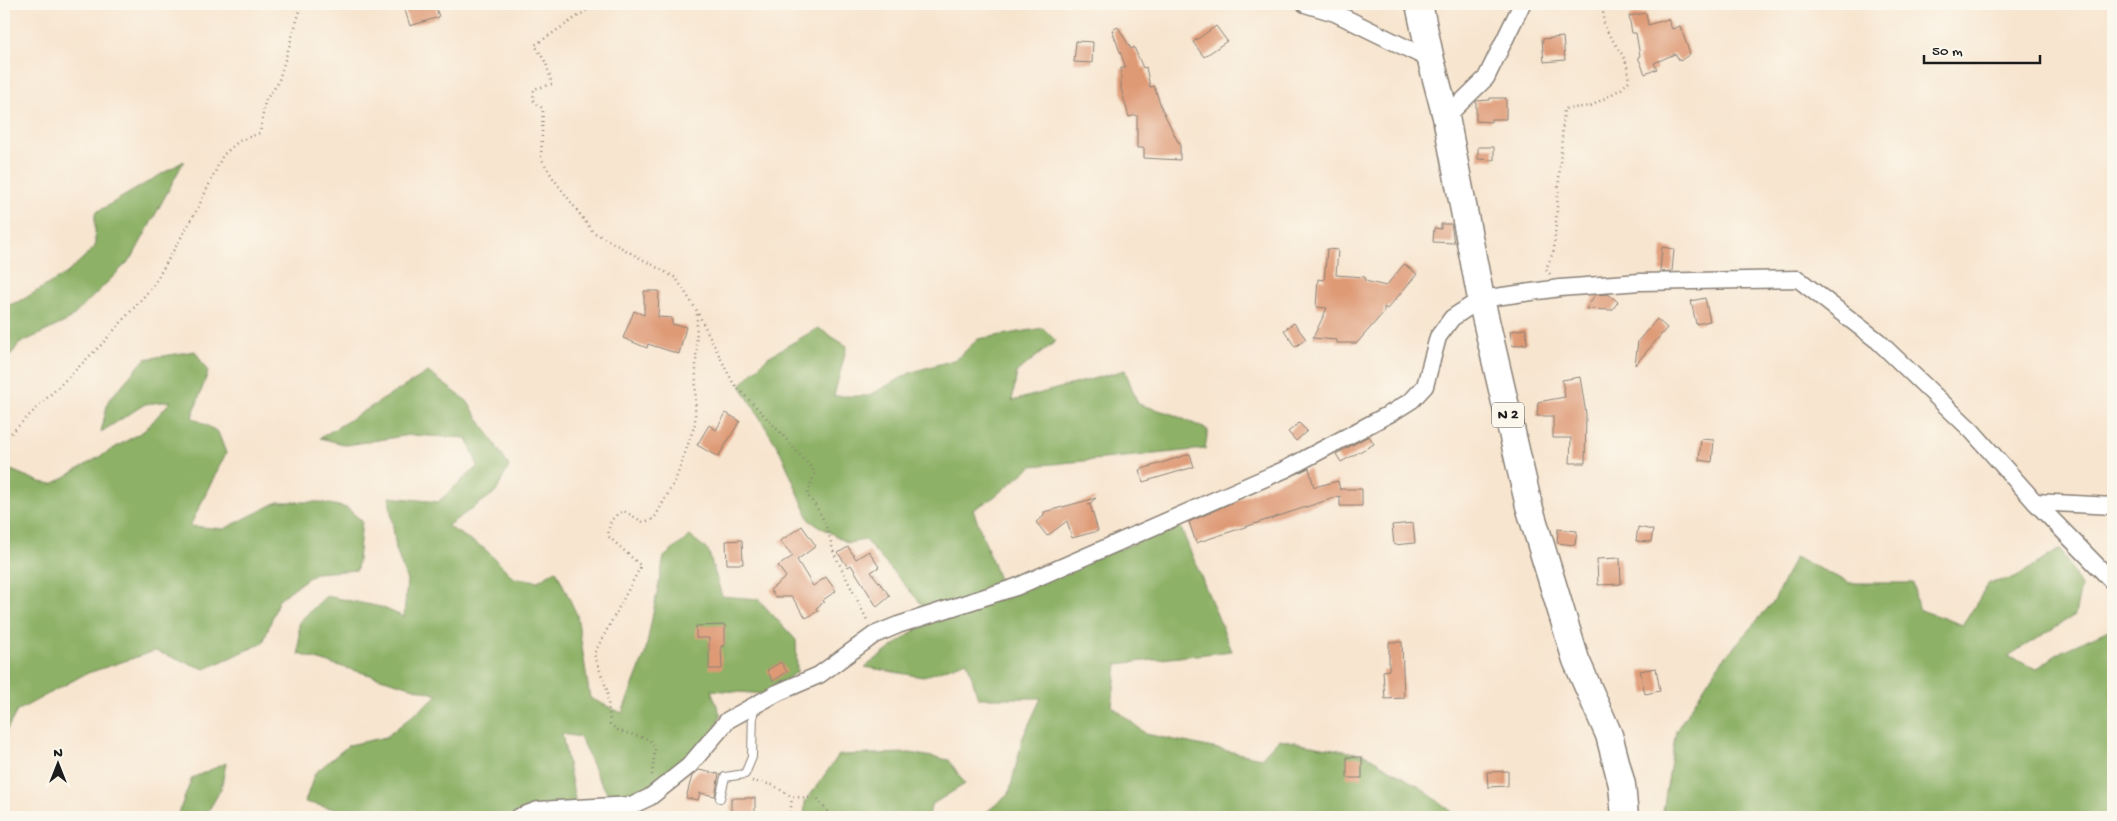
<svg xmlns="http://www.w3.org/2000/svg" width="2117" height="821" font-family="'Gochi Hand',sans-serif">
<rect width="100%" height="100%" fill="#fbf7ec"/>
<filter id="ink" filterUnits="userSpaceOnUse"><feTurbulence type="fractalNoise" baseFrequency=".02" numOctaves="2"/><feDisplacementMap in="SourceGraphic" scale="10" xChannelSelector="R" yChannelSelector="G"/><feConvolveMatrix kernelMatrix="1 2 1 2 8 2 1 2 1" color-interpolation-filters="sRGB"/></filter>
<filter id="wash" filterUnits="userSpaceOnUse"><feTurbulence type="fractalNoise" baseFrequency=".0096" numOctaves="4" result="noise"/><feDisplacementMap in="SourceGraphic" scale="20" xChannelSelector="R" yChannelSelector="G"/><feGaussianBlur stdDeviation="1.12" result="paint"/><feColorMatrix in="noise" values="0 0 0 0 0 0 0 0 0 0 0 0 0 0 0 0 0 1.4 0 .05"/><feComposite in="paint" operator="in"/></filter>
<g filter="url(#wash)">
<rect width="100%" height="100%" fill="#f7e5cf"/>
<!-- forest -->
<g fill="#8db166" stroke="#546641">
<polygon points="184,161 132,258 69,320 19,344 4,364 4,307 22,300 67,273 95,247 95,213"/>
<polygon points="818,328 847,346 834,396 868,396 912,372 957,359 978,339 1043,328 1056,341 1017,372 1012,401 1125,370 1138,404 1172,414 1208,430 1205,449 1032,466 994,497 973,510 1004,593 1180,526 1232,651 1117,664 1112,706 1146,734 1261,758 1279,739 1366,755 1418,786 1459,817 980,817 1009,794 1023,737 1041,698 978,698 967,661 923,677 865,667 933,617 865,540 848,543 810,521 781,453 740,385 768,357"/>
<polygon points="195,351 208,372 192,417 218,432 226,453 190,526 224,529 278,502 320,502 347,508 362,521 357,570 315,573 279,599 263,643 205,669 155,651 85,674 17,711 4,735 4,467 40,482 53,484 145,430 171,401 145,404 101,432 108,401 145,359"/>
<polygon points="428,372 467,401 509,466 496,492 447,526 485,549 514,578 538,581 556,570 577,615 590,698 622,713 645,654 664,557 690,536 708,550 722,596 758,599 796,640 797,672 765,694 711,690 721,716 707,747 673,768 643,794 612,800 598,778 580,737 562,734 575,799 571,817 338,817 339,810 305,802 315,773 349,745 386,737 438,695 299,654 299,622 326,596 381,607 404,617 407,581 396,549 389,497 438,502 478,466 467,438 410,435 347,445 320,438"/>
<polygon points="2060,549 2081,586 2075,615 2008,656 2036,669 2062,651 2113,628 2113,817 1662,817 1676,731 1719,664 1774,601 1795,557 1850,583 1913,583 1918,609 1963,625 1989,583 2015,578"/>
<polygon points="910,753 949,760 965,784 931,805 929,817 804,817 805,802 839,755"/>
<polygon points="226,763 221,789 205,817 177,817 192,778"/>
</g>
<g id="blocks">
<!-- building -->
<g fill="#de9974">
<polygon points="403,4 435,4 439,17 410,26"/>
<polygon points="1646,13 1648,25 1668,19 1672,29 1680,26 1690,54 1680,61 1675,54 1654,63 1657,69 1645,74 1638,57 1640,56 1636,33 1632,33 1629,16"/>
<polygon points="1216,26 1227,41 1204,57 1193,42"/>
<polygon points="1118,27 1131,49 1134,47 1143,68 1146,67 1150,87 1154,86 1162,109 1178,142 1180,142 1180,160 1144,158 1144,148 1137,148 1137,115 1129,117 1121,89 1121,68 1126,68 1112,30"/>
<polygon points="1563,37 1565,60 1544,62 1542,39"/>
<polygon points="1076,41 1093,42 1092,63 1074,62"/>
<polygon points="1490,98 1506,98 1506,119 1491,119 1491,122 1476,121 1476,101 1490,100"/>
<polygon points="1478,147 1494,147 1494,160 1478,159"/>
<polygon points="1441,224 1451,224 1454,243 1433,242 1434,228 1441,229"/>
<polygon points="1662,247 1674,249 1672,271 1660,272"/>
<polygon points="1327,249 1338,250 1336,275 1365,277 1365,281 1386,286 1404,264 1417,274 1387,309 1384,307 1384,312 1357,343 1337,343 1337,340 1313,338 1327,308 1316,307 1318,279 1324,280"/>
<polygon points="644,291 659,291 658,317 672,318 672,324 686,327 679,354 648,344 647,348 623,338 634,311 644,315"/>
<polygon points="1608,294 1618,302 1612,310 1586,309 1595,295"/>
<polygon points="1705,298 1710,321 1696,324 1691,301"/>
<polygon points="1657,319 1667,328 1635,365 1638,341"/>
<polygon points="1294,323 1306,339 1295,347 1284,330"/>
<polygon points="1526,329 1527,344 1512,346 1510,331"/>
<polygon points="1580,377 1586,414 1585,463 1570,463 1571,438 1553,438 1553,416 1537,416 1538,402 1565,397 1562,380"/>
<polygon points="726,413 740,421 718,457 697,445 709,425 716,430"/>
<polygon points="1299,423 1307,431 1296,441 1288,432"/>
<polygon points="1369,436 1374,444 1341,462 1336,454"/>
<polygon points="1701,439 1714,440 1712,462 1699,460"/>
<polygon points="1190,454 1194,467 1143,482 1139,470"/>
<polygon points="1309,468 1314,487 1338,481 1340,490 1340,489 1362,489 1362,506 1340,506 1340,496 1196,543 1189,522"/>
<polygon points="1096,498 1088,505 1090,504 1098,531 1072,538 1067,521 1047,536 1036,522 1044,516 1044,512"/>
<polygon points="1413,523 1415,543 1394,545 1392,525"/>
<polygon points="802,526 816,546 797,560 813,586 826,577 836,591 823,600 824,602 816,608 818,611 806,618 792,597 776,597 770,590 786,577 778,566 793,556 780,541"/>
<polygon points="1638,527 1653,530 1651,542 1636,541"/>
<polygon points="1558,529 1577,531 1575,545 1557,543"/>
<polygon points="742,540 743,564 727,564 726,541"/>
<polygon points="848,547 856,559 869,551 879,567 871,572 890,596 877,607 851,565 848,567 838,553"/>
<polygon points="1620,558 1621,584 1598,585 1597,559"/>
<polygon points="725,625 725,646 721,646 722,669 709,669 709,638 696,638 696,626"/>
<polygon points="1389,642 1402,642 1404,698 1385,699 1383,671 1389,670"/>
<polygon points="781,662 787,672 773,681 767,670"/>
<polygon points="1656,668 1660,691 1645,694 1640,671"/>
<rect x="1347" y="757" width="15" height="21"/>
<polygon points="699,770 719,774 715,796 700,793 698,800 686,798 692,776"/>
<polygon points="1508,771 1508,786 1488,787 1487,772"/>
<rect x="731" y="798" width="24" height="16"/>
</g>
</g>
</g>
<g filter="url(#ink)">
<use href="#blocks" fill-opacity="0" stroke="#8a8076" stroke-width="1"/>
<g fill="none" stroke-linecap="round" stroke-linejoin="round">
<!-- service casing -->
<g stroke="#8a8076" stroke-width="10">
<polyline id="service" points="720,798 725,777 745,774 752,757 753,708"/>
</g>
<!-- minor casing -->
<g stroke="#8a8076" stroke-width="19">
<g id="minor">
<polyline points="1305,4 1335,13 1431,60"/>
<polyline points="1446,117 1486,78 1522,4"/>
<polyline points="2035,502 2113,506"/>
<polyline points="519,817 538,810 633,805 650,797 689,766 728,720 777,693 819,675 874,635 898,625 1016,587 1286,469 1393,412 1412,400 1425,386 1438,337 1452,318 1481,299 1560,288 1640,282 1798,279 1878,341 1972,431 2035,502 2113,582"/>
</g>
</g>
<!-- primary casing -->
<g stroke="#8a8076" stroke-width="29">
<polyline id="primary" points="1419,4 1431,60 1446,117 1481,299 1529,506 1576,660 1609,735 1622,785 1625,817"/>
</g>
<!-- path -->
<g stroke="#8a8076" stroke-width="2.5" stroke-dasharray="1 4" stroke-linecap="butt">
<path d="M593,4V6L535,45L546,63L552,84L534,89L533,100L543,109L541,158L553,178L593,232L676,278L697,311L733,383L780,432L815,472L807,495C821,510 829,531 833,551L868,622"/>
<path d="M1550,274L1546,269L1554,250L1564,109L1591,106L1621,89L1629,81C1628,74 1628,64 1624,58C1616,42 1594,22 1607,4"/>
<polyline points="4,440 103,343 153,286 198,208 223,155 239,141 260,133 265,101 278,83 302,4"/>
<path d="M652,775L655,748L649,739L619,731L610,724L607,690L594,654L641,566L608,536C609,522 612,516 624,511L643,522L654,519L676,479L695,424L697,312"/>
<polyline points="752,781 773,785 792,797 817,798 832,817"/>
<polyline points="790,817 792,797"/>
</g>
<!-- service -->
<use href="#service" stroke="#fff" stroke-width="8"/>
<!-- minor -->
<use href="#minor" stroke="#fff" stroke-width="16"/>
<!-- primary -->
<use href="#primary" stroke="#fff" stroke-width="26"/>
</g>
</g>
<g text-anchor="middle" dominant-baseline="central" stroke-width="4.5" stroke-linejoin="round" paint-order="stroke">
<!-- shield labels -->
<rect fill="#fbf7ec" stroke="#5f5e5a" stroke-width="1" x="1492" y="402.5" width="32" height="25" rx="4"/>
<g font-size="15" font-weight="bold" fill="#1c1c1c">
<text x="1508" y="415">N 2</text>
</g>
</g>
<!-- margin -->
<rect width="2117" height="821" fill="none" stroke="#fbf7ec" stroke-width="20"/>
<!-- north arrow -->
<g transform="translate(58 764)" stroke="#fbf7ec" stroke-width="4" paint-order="stroke">
<path d="M0-4L9 19L0 12L-9 19Z" fill="#1c1c1c"/>
<text y="-8" font-size="14" font-weight="bold" text-anchor="middle" fill="#1c1c1c">N</text>
</g>
<!-- scale -->
<path d="M1924 55v8h116v-8" fill="none" stroke="#1c1c1c" stroke-width="2.5"/>
<text x="1932" y="55" font-size="15" fill="#1c1c1c" stroke="#fbf7ec" stroke-width="4" paint-order="stroke">50 m</text>
</svg>
